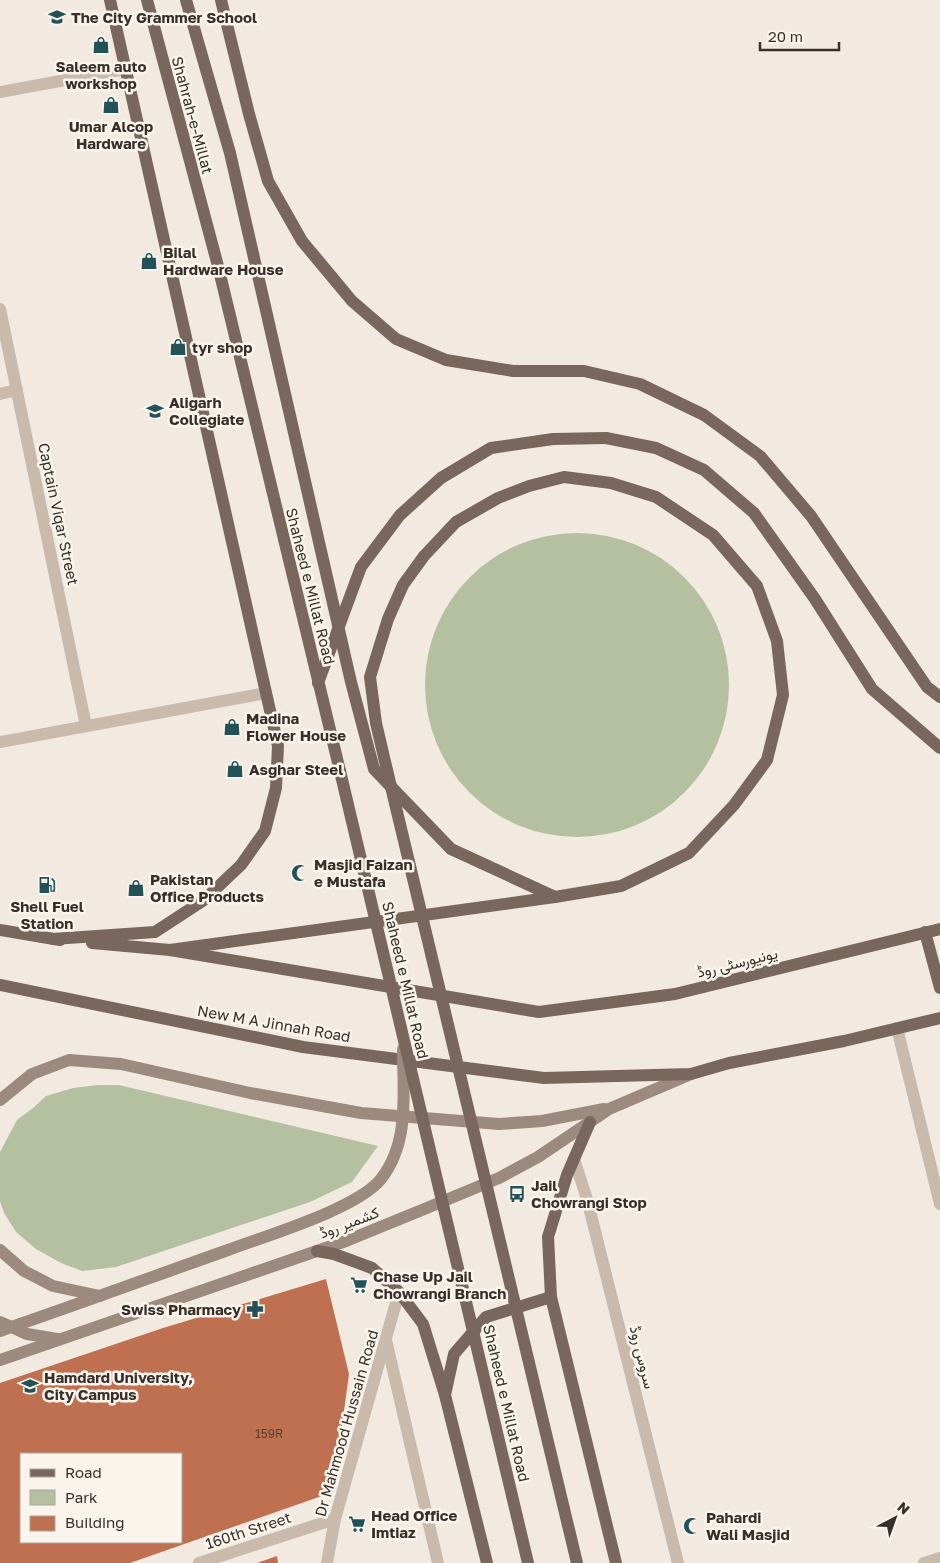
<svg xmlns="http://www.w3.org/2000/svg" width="940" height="1563" font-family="'Golos Text',Vazirmatn,sans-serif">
<rect width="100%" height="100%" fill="#f2eae0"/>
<!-- green -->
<g fill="#b4c0a0">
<circle cx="577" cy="685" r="152"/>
<polygon points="98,1085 119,1085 378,1146 352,1182 310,1202 116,1267 82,1271 61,1263 36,1249 16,1232 4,1213 0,1201 0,1152 17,1120 33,1108 46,1096 73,1088"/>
</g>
<!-- building -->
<g fill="#be7051" fill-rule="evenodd">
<path d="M326,1279L349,1374L333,1492L130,1563H0V1383L163,1328ZM21,1454H181V1542H21Z"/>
<polygon points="277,1556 278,1563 257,1563"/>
</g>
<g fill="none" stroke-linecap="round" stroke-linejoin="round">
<!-- service -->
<polyline stroke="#c9baac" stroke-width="12" points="0,742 266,693"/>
<!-- minor -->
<g stroke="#c9baac" stroke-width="12">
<polyline points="0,92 125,69"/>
<polyline points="0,309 86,726"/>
<polyline points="0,394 17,390"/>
<polyline points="897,1028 940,1204"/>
<polyline points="574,1159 587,1199 678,1563"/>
<polyline points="386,1340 438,1563"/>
<polyline points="199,1563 335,1519"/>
<polyline points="924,1563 940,1558"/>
</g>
<!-- tertiary -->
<polyline stroke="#c9baac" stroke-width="12" points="327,1563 335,1519 399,1292"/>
<!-- secondary -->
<g stroke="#9d8a7e" stroke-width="12">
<polyline points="0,1100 32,1074 69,1060 121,1064 250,1093 361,1113 499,1124 542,1121 604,1109"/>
<polyline points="0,1250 24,1271 53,1286 100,1296"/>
<polyline points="0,1322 27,1334 57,1339"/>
<polyline points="0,1360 346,1241 422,1210 499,1178 538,1157 609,1109 691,1074"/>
</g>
<!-- primary -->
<g stroke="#79675d" stroke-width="12">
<polyline points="147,0 218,266 340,771"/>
<polyline points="186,0 230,153 351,682 374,769 451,849 555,897"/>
<polyline points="221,0 249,114 268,181 302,241 352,301 396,339 446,360 513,371 584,371 640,384 704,415 760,456 811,516 927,687 940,697"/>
<polyline points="606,438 656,448 704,470 754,513 815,599 872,689 940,748"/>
<polyline points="0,930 60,940"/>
<polyline points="925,932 940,988"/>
<polyline points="53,939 155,932 204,900 241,865 265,831 276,788 278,746 110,0"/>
<polyline points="92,943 170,950 539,1012 675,994 940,929"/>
<polyline points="170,950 555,897 621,886 689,853 734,805 767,760 783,695 777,641 757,586 713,535 656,497 611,483 564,477 529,486 498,498 456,522 424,556 403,585 388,619 370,677 376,723 387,770"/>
<polyline points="0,985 303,1047 544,1078 691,1074 729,1063 844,1041 940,1018"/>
<polyline points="590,1122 567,1175 548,1237 551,1297 616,1563"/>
<polyline points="317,1251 334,1254 372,1268 399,1292 423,1324 445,1395 487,1563"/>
<polyline points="445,1395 454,1354 486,1317 551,1297"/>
</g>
<!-- secondary-bridge -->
<path stroke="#9d8a7e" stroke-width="12" d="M0,1331C76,1305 152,1277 228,1250C265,1236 357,1209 381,1179C410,1142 403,1093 403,1049"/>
<!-- primary-bridge -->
<g stroke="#79675d" stroke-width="12">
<polyline points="318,683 361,567 400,515 441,478 491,448 553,439 606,438"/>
<polyline points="387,770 577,1563"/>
<polyline points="340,771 528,1563"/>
</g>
</g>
<!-- icons -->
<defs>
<g id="school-bare" transform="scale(1.35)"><path d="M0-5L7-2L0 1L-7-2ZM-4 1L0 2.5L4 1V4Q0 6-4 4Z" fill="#225257" stroke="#f9f4ec" stroke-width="2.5" paint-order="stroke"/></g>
<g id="shop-bare" transform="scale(1.35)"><path d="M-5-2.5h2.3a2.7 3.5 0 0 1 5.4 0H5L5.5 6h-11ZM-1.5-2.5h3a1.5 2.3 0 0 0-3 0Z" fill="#225257" stroke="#f9f4ec" stroke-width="2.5" paint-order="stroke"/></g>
<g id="mosque-bare" transform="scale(1.35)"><path d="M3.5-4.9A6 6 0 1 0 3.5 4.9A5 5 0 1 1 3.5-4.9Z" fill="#225257" stroke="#f9f4ec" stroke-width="2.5" paint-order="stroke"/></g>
<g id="fuel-bare" transform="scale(1.35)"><path d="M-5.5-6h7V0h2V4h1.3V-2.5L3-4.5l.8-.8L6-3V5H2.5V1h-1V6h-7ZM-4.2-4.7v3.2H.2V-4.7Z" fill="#225257" stroke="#f9f4ec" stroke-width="2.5" paint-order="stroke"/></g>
<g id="bus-bare" transform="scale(1.35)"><path d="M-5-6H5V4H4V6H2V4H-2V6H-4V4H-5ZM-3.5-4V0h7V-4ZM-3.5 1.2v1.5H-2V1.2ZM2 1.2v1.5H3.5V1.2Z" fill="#225257" stroke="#f9f4ec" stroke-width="2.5" paint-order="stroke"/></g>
<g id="supermarket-bare" transform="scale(1.35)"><path d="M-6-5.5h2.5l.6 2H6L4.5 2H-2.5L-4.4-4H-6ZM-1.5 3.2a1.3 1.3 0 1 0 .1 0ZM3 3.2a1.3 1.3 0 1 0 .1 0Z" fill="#225257" stroke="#f9f4ec" stroke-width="2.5" paint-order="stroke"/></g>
<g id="pharmacy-bare" transform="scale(1.35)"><path d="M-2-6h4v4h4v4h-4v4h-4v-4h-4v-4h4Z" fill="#225257" stroke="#f9f4ec" stroke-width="2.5" paint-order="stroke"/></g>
<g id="university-bare" transform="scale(1.35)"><path d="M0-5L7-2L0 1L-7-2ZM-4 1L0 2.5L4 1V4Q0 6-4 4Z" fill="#225257" stroke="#f9f4ec" stroke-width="2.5" paint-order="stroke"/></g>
</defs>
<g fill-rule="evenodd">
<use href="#school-bare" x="57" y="17"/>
<use href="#shop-bare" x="101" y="45"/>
<use href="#shop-bare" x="111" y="105"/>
<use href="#shop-bare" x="149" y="261"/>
<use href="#shop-bare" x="178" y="347"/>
<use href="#school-bare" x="155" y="411"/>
<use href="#shop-bare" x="232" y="727"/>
<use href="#shop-bare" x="235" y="769"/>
<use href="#mosque-bare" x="300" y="873"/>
<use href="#fuel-bare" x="47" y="885"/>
<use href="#shop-bare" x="136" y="888"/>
<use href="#bus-bare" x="517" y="1194"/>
<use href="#supermarket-bare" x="359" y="1285"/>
<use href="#pharmacy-bare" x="255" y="1309"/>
<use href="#university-bare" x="30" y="1386"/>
<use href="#supermarket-bare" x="357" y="1524"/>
<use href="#mosque-bare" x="692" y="1526"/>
</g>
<g text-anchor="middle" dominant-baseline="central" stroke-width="5" stroke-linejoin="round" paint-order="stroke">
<!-- number labels -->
<g font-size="12" fill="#5a3f34">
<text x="269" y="1433">159R</text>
</g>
<!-- poi labels -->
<g font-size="15" font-weight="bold" fill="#382f2b" stroke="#f9f4ec" text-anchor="start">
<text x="71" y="17">The City Grammer School</text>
<text x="101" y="66" text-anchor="middle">Saleem auto<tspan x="101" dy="17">workshop</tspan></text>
<text x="111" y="126" text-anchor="middle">Umar Alcop<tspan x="111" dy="17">Hardware</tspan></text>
<text x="163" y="252">Bilal<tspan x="163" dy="17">Hardware House</tspan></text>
<text x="192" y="347">tyr shop</text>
<text x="169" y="402">Aligarh<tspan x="169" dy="17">Collegiate</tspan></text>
<text x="246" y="718">Madina<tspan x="246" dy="17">Flower House</tspan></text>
<text x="249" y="769">Asghar Steel</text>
<text x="314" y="864">Masjid Faizan<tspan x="314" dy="17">e Mustafa</tspan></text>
<text x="150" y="879">Pakistan<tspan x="150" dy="17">Office Products</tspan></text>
<text x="47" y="906" text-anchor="middle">Shell Fuel<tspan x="47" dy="17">Station</tspan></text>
<text x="531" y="1185">Jail<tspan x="531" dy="17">Chowrangi Stop</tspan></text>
<text x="373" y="1276">Chase Up Jail<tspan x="373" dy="17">Chowrangi Branch</tspan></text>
<text x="241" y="1309" text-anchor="end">Swiss Pharmacy</text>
<text x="44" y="1377">Hamdard University,<tspan x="44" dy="17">City Campus</tspan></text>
<text x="371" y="1515">Head Office<tspan x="371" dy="17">Imtiaz</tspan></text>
<text x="706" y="1517">Pahardi<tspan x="706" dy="17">Wali Masjid</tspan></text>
</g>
<!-- street labels -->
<g font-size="15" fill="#382f2b" stroke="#f9f4ec">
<text transform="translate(193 115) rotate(75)">Shahrah-e-Millat</text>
<text transform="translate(59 514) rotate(78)">Captain Viqar Street</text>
<text transform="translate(311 586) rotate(76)">Shaheed e Millat Road</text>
<text transform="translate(737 962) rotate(-14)">یونیورسٹی روڈ</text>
<text transform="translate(406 980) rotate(77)">Shaheed e Millat Road</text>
<text transform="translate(274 1023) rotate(10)">New M A Jinnah Road</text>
<text transform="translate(349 1222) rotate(-21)">کشمیر روڈ</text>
<text transform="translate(643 1357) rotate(76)">سروس روڈ</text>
<text transform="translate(507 1403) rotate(77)">Shaheed e Millat Road</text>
<text transform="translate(346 1423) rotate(-74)">Dr Mahmood Hussain Road</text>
<text transform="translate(248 1530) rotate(-18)">160th Street</text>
</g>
</g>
<!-- legend -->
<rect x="20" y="1453" width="162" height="90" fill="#f9f4ec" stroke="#aca59f"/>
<rect x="30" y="1469" width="25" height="8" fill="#79675d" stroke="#aca59f"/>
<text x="65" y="1478" font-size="15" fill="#382f2b">Road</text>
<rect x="30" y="1490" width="25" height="15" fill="#b4c0a0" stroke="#aca59f"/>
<text x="65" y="1503" font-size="15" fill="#382f2b">Park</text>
<rect x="30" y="1516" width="25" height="15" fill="#be7051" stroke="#aca59f"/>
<text x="65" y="1528" font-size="15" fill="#382f2b">Building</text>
<!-- north arrow -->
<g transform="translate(895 1518) rotate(41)" stroke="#f9f4ec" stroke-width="4" paint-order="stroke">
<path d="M0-4L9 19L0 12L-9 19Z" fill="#382f2b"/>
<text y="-8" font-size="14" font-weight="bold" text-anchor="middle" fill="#382f2b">N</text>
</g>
<!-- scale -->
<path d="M760 42v8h79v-8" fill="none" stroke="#382f2b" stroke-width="2.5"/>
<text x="768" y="42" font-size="15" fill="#382f2b" stroke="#f9f4ec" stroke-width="4" paint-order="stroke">20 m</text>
</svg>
